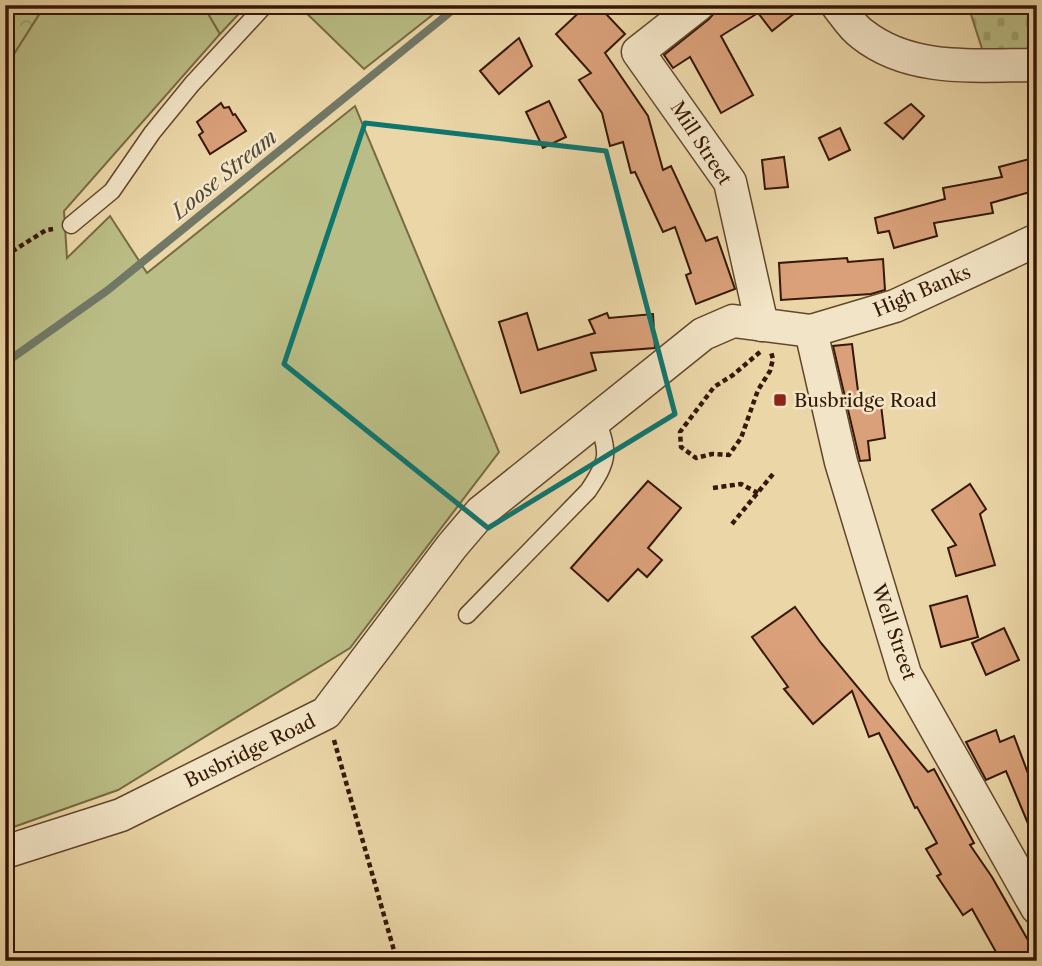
<svg xmlns="http://www.w3.org/2000/svg" width="1042" height="966" font-family="'Libre Caslon Text',serif">
<defs>
<pattern id="forest-crowns" width="20" height="18" patternUnits="userSpaceOnUse" patternTransform="scale(1.75)"><rect width="20" height="18" fill="#babd85"/><path d="M2 6a3 3 0 1 1 6 0M12 15a3 3 0 1 1 6 0" fill="none" stroke="#a0a271"/></pattern>
<pattern id="cemetery-stones" width="16" height="16" patternUnits="userSpaceOnUse" patternTransform="scale(1.75)"><rect width="16" height="16" fill="#babd85"/><path d="M2 7V4a2 2 0 0 1 4 0v3zM10 15v-3a2 2 0 0 1 4 0v3z" fill="#a0a271"/></pattern>
</defs>
<rect width="100%" height="100%" fill="#ebd6a7"/>
<filter id="stains"><feTurbulence type="fractalNoise" baseFrequency=".00286" numOctaves="4"/><feColorMatrix values="0 0 0 0 .2 0 0 0 0 .09 0 0 0 0 .02 0 0 0 .5 -.17"/></filter>
<radialGradient id="worn" r=".72"><stop offset=".6" stop-color="#630" stop-opacity="0"/><stop offset="1" stop-color="#630" stop-opacity=".3"/></radialGradient>
<!-- grass -->
<g fill="#babd85" stroke="#786a44" stroke-width="2">
<polygon points="45,5 203,5 220,34 64,211 67,258 110,216 147,273 355,106 499,452 350,648 118,790 5,830 5,68"/>
<polygon points="298,5 445,5 364,69"/>
</g>
<!-- forest -->
<g fill="url(#forest-crowns)" stroke="#786a44" stroke-width="2">
<polygon points="5,5 45,5 5,68"/>
<polygon points="203,5 247,5 220,34"/>
</g>
<!-- cemetery -->
<polygon fill="url(#cemetery-stones)" stroke="#786a44" stroke-width="2" points="968,5 1037,5 1037,53 984,55"/>
<g fill="none" stroke-linecap="round" stroke-linejoin="round">
<!-- stream -->
<polyline stroke="#717866" stroke-width="8" points="5,363 108,290 459,5"/>
</g>
<!-- building -->
<g fill="#d9a079" stroke="#361702" stroke-width="2">
<polygon points="587,5 613,5 606,14 625,34 605,53 648,116 663,170 671,166 706,241 717,237 735,289 696,304 686,275 691,273 675,227 663,232 635,172 631,173 623,142 610,146 602,113 579,80 591,73 556,34"/>
<polygon points="716,5 805,5 772,31 758,13 721,36 753,95 721,113 690,57 673,68 664,55 709,19 715,12"/>
<polygon points="519,38 532,66 499,94 480,71"/>
<polygon points="549,101 566,137 543,148 526,112"/>
<polygon points="221,103 224,108 229,107 233,115 235,114 246,131 210,154 199,135 203,132 197,122"/>
<polygon points="911,104 924,116 903,139 885,123"/>
<polygon points="840,128 850,150 829,160 819,138"/>
<polygon points="784,157 788,187 765,189 762,160"/>
<polygon points="1037,157 1037,190 991,203 993,213 934,223 937,236 894,248 889,231 878,233 875,218 945,199 943,188 1002,177 999,167"/>
<polygon points="847,258 848,262 883,259 885,290 871,294 781,300 779,263"/>
<polygon points="527,313 538,350 595,333 589,320 607,313 609,318 653,314 655,348 591,353 596,370 521,393 499,322"/>
<polygon points="852,344 860,407 881,405 885,438 868,441 870,460 860,461 833,346"/>
<polygon points="648,481 681,508 648,548 662,560 647,577 638,569 608,601 571,568"/>
<polygon points="970,484 986,509 980,514 995,565 956,576 948,548 956,545 932,510"/>
<polygon points="967,596 978,637 941,647 930,606"/>
<polygon points="795,607 821,643 928,772 934,769 974,843 970,845 992,877 1037,956 1037,961 1001,961 972,909 963,915 937,876 941,874 926,849 937,843 917,807 915,808 879,733 869,737 852,691 813,724 784,689 788,687 752,637"/>
<polygon points="1004,628 1019,660 986,675 972,643"/>
<polygon points="996,730 1000,742 1014,736 1032,784 1037,783 1037,845 1006,771 986,780 966,742"/>
</g>
<g fill="none" stroke-linecap="round" stroke-linejoin="round">
<!-- service casing -->
<g stroke="#63472b" stroke-width="19">
<g id="service">
<polyline points="71,225 112,191 152,133 192,84 265,5"/>
<path d="M467,615L588,491C608,461 610,454 597,420"/>
</g>
</g>
<!-- minor casing -->
<g stroke="#63472b" stroke-width="35">
<g id="minor">
<polyline points="698,5 638,52 730,182 762,325"/>
<path d="M837,5C845,15 852,27 862,34C911,73 978,65 1037,65"/>
<polyline points="811,331 841,462 905,674 1037,908"/>
<polyline points="5,852 121,815 326,713 452,546 481,512 703,334 733,321 811,331 895,306 1037,240"/>
</g>
</g>
<!-- path -->
<g stroke="#361702" stroke-width="4.5" stroke-dasharray="5 3.5" stroke-linecap="butt">
<polyline points="5,256 46,230 53,229"/>
<polyline points="760,352 733,375 714,387 680,432 681,447 696,458 712,454 729,455 741,438 758,390 770,371 773,359 771,352"/>
<polyline points="713,488 741,484 758,493"/>
<polyline points="732,524 773,474"/>
<polyline points="334,740 397,961"/>
</g>
<!-- service -->
<use href="#service" stroke="#f2e4c6" stroke-width="16"/>
<!-- minor -->
<use href="#minor" stroke="#f2e4c6" stroke-width="32"/>
</g>
<!-- marked area -->
<path fill="none" stroke="#0f766e" stroke-width="5" stroke-linejoin="round" d="M365,123L606,151L675,414L488,528L284,364Z"/>
<!-- markers -->
<rect fill="#8f2418" stroke="#f2e4c6" stroke-width="2.5" x="773" y="393" width="14" height="14" rx="3.5"/>
<g text-anchor="middle" dominant-baseline="central" stroke-width="5" stroke-linejoin="round" paint-order="stroke">
<!-- street labels -->
<g font-size="19" fill="#361702" stroke="#f2e4c6">
<text transform="translate(701 143) rotate(57)">Mill Street</text>
<text transform="translate(922 291) rotate(-23)">High Banks</text>
<text transform="translate(894 632) rotate(71)">Well Street</text>
<text transform="translate(250 751) rotate(-26)">Busbridge Road</text>
</g>
<!-- poi labels -->
<g font-size="19" fill="#361702" stroke="#f2e4c6" text-anchor="start">
<text x="794" y="400">Busbridge Road</text>
</g>
<!-- water labels -->
<g font-size="21" font-style="italic" fill="#534834" stroke="#f2e4c6">
<text transform="translate(224 174) rotate(-39)">Loose Stream</text>
</g>
</g>
<!-- margin -->
<rect width="1042" height="966" fill="none" stroke="#ebd6a7" stroke-width="28"/>
<rect x="7" y="7" width="1028" height="952" fill="none" stroke="#361702" stroke-width="3.5"/>
<rect x="14" y="14" width="1014" height="938" fill="none" stroke="#361702" stroke-width="2"/>
<rect width="100%" height="100%" filter="url(#stains)"/>
<rect width="100%" height="100%" fill="url(#worn)"/>
</svg>
